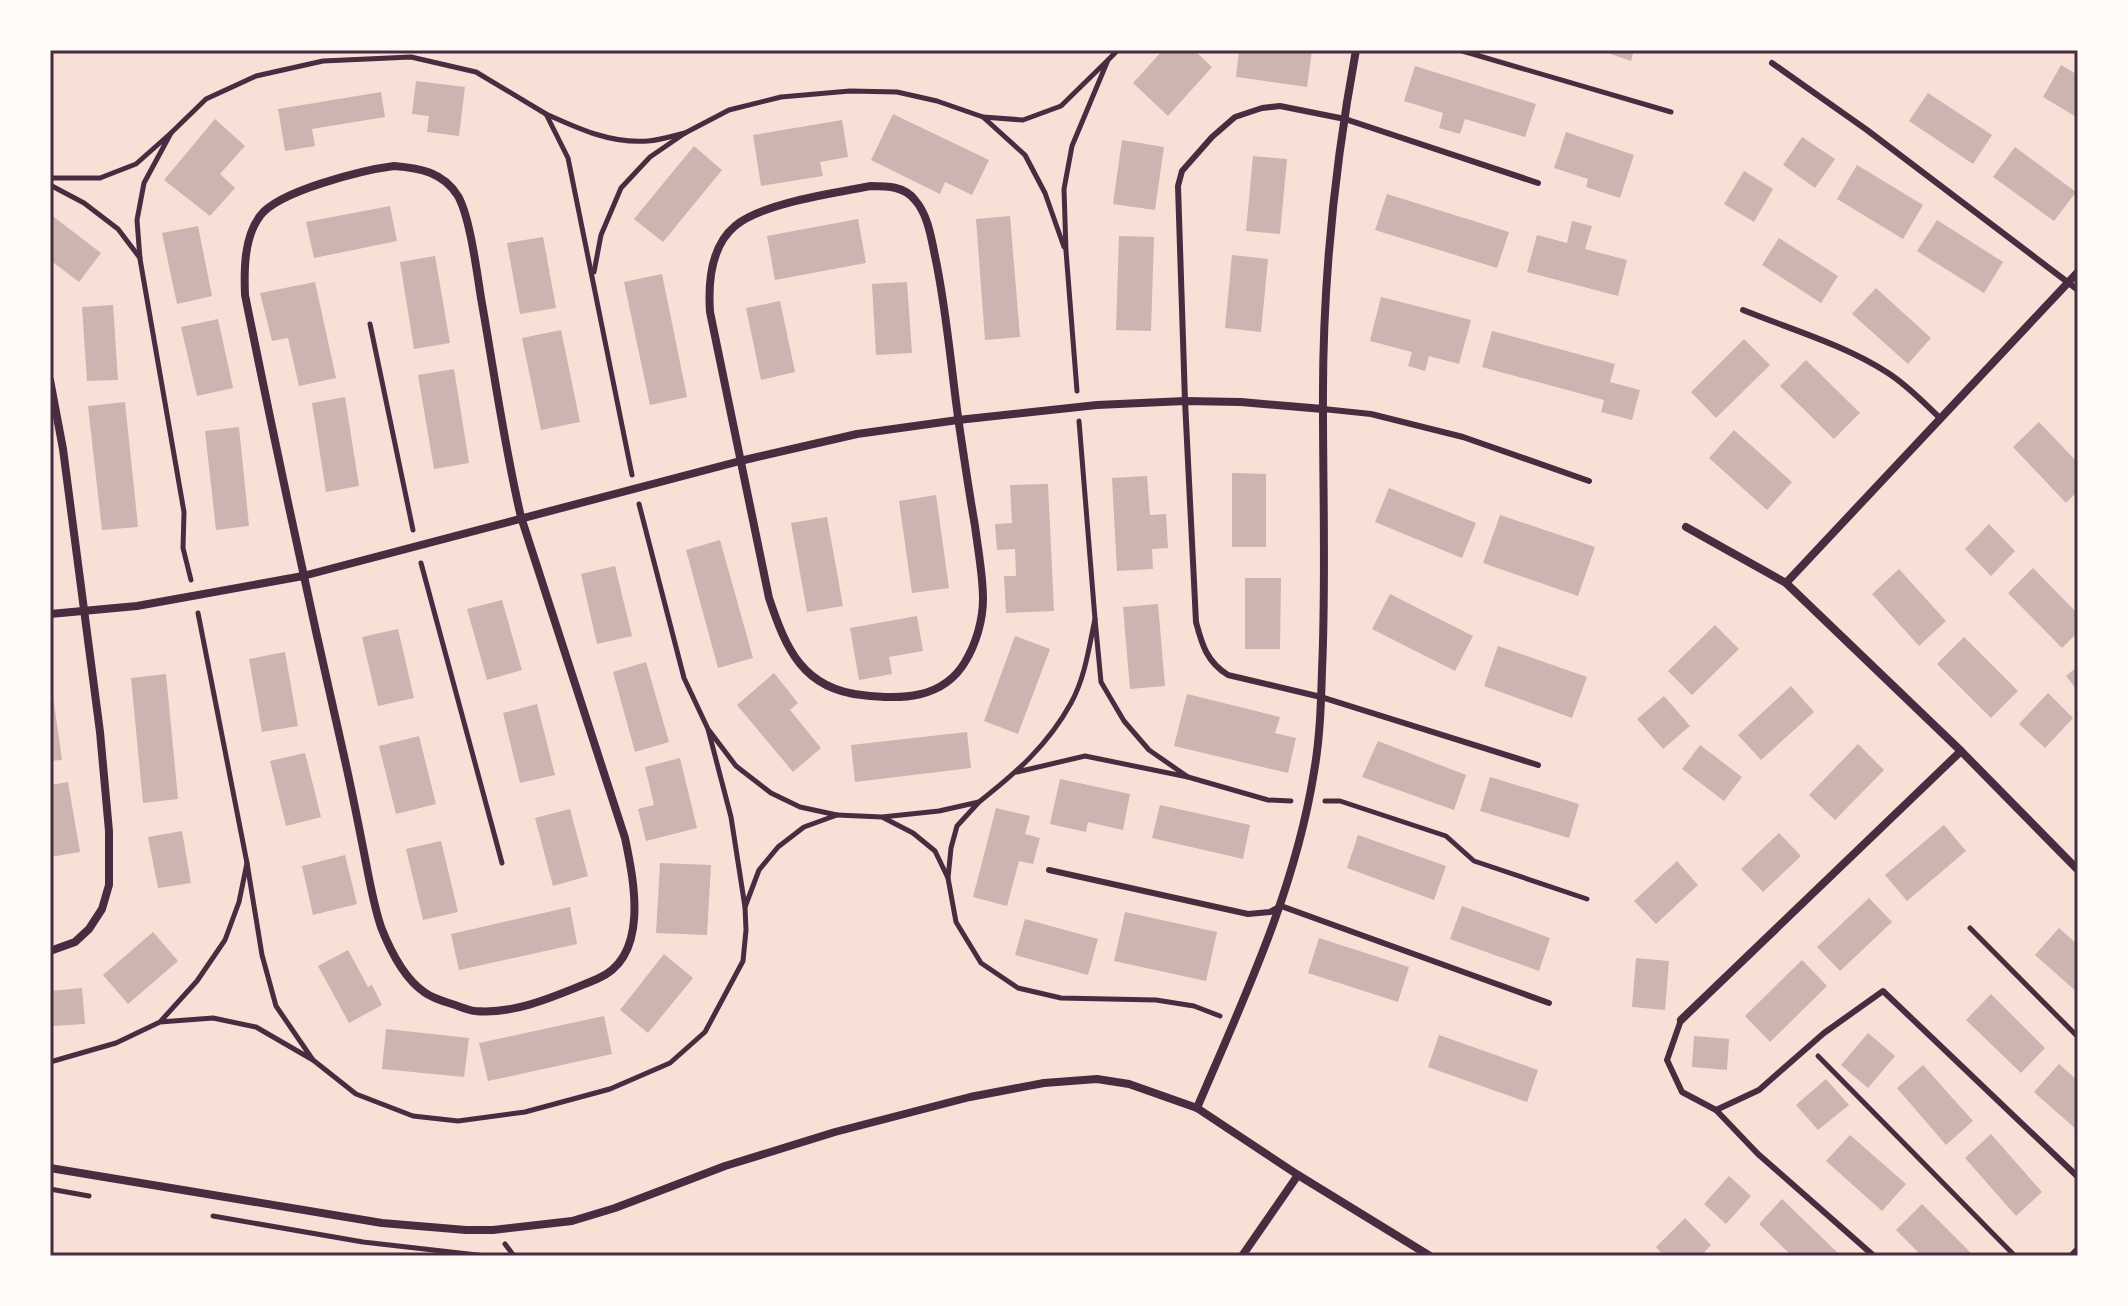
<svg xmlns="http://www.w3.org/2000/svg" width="2128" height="1306" font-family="'DejaVu Sans',sans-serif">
<rect width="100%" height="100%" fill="#f7e1d7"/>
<!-- building -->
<g fill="#ccb4b1">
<polygon points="1163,50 1194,50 1212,67 1168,116 1133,83"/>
<polygon points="1239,50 1312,50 1307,87 1236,77"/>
<polygon points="1599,50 1634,50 1631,61"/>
<polygon points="2061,65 2078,75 2078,118 2043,97"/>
<polygon points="1415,66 1536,104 1525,137 1465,119 1460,134 1439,128 1443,113 1404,101"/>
<polygon points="416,81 465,87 459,136 427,132 429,116 412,114"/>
<polygon points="381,92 385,117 312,129 315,146 285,151 278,109"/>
<polygon points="1928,93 1992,135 1973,164 1909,121"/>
<polygon points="893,114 989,160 972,195 945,182 940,194 871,160"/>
<polygon points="215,119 245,146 220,174 235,188 210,216 164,180"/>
<polygon points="842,120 848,157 820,162 823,176 761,186 753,135"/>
<polygon points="1566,132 1634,155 1620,198 1586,187 1588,179 1554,168"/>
<polygon points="1802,137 1835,159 1815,188 1783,165"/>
<polygon points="1122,140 1164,147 1155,210 1113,204"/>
<polygon points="694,146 722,170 663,242 634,219"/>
<polygon points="2015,147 2076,192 2054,221 1993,177"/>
<polygon points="1253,156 1287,159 1280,234 1246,231"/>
<polygon points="1857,165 1923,205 1903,239 1837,199"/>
<polygon points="1744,171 1773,189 1754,222 1724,204"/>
<polygon points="1387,194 1509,232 1497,268 1375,230"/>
<polygon points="390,206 397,241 314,258 306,222"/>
<polygon points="50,214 101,253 79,282 50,260"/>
<polygon points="1010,216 1020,337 985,340 976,219"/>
<polygon points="858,219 866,263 775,280 767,236"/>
<polygon points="1937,220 2003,262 1984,293 1917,251"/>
<polygon points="1572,221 1592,226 1585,249 1627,260 1618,296 1527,272 1537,235 1567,243"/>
<polygon points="198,226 212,296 177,304 162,233"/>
<polygon points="1119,236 1154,237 1151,331 1116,330"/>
<polygon points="543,237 556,308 520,314 507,243"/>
<polygon points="1779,238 1838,276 1821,303 1762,265"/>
<polygon points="1232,255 1268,259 1261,332 1225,328"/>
<polygon points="435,256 450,343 414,349 400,262"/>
<polygon points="662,274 687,397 650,405 624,282"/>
<polygon points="315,282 336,378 299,386 288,338 272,341 260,293"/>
<polygon points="907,282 912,353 876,355 872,284"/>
<polygon points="1876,288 1931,338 1908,364 1852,314"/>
<polygon points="1381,297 1471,320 1459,364 1429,356 1425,371 1408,366 1412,352 1370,341"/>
<polygon points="780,301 795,372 761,380 746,308"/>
<polygon points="113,305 118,380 87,381 82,307"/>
<polygon points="218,319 233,388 197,396 181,327"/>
<polygon points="561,330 580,422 541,430 522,338"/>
<polygon points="1492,331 1615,364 1610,382 1640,390 1632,420 1601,412 1604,400 1482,367"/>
<polygon points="1744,339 1770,365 1716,418 1691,392"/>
<polygon points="1806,360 1860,413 1834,439 1780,386"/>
<polygon points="454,369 469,463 434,469 418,375"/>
<polygon points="345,397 359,486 326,492 312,403"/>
<polygon points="125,402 138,527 102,530 88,406"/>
<polygon points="2039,422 2078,463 2078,491 2066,503 2013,447"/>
<polygon points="239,427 249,526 216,530 205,431"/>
<polygon points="1734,430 1792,482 1767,510 1709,458"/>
<polygon points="1232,473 1266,474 1266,547 1232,547"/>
<polygon points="1147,476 1150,515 1166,514 1168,548 1152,549 1153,569 1117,571 1112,478"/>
<polygon points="1048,484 1054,611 1006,613 1004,576 1016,576 1015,549 997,550 995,524 1012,523 1010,485"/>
<polygon points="1389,488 1476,523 1462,558 1375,522"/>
<polygon points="936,495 949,588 912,593 899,501"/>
<polygon points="1500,515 1595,547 1578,596 1483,563"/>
<polygon points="827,517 843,606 807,612 791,523"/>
<polygon points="1989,524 2015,551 1991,576 1965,549"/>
<polygon points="720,540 753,658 718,668 686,550"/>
<polygon points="615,566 632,636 597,644 581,574"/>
<polygon points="2033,568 2078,614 2078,632 2062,648 2008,593"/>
<polygon points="1899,569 1946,621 1919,646 1872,594"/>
<polygon points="1245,578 1281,578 1280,649 1245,649"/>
<polygon points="1390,594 1473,636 1455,671 1372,629"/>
<polygon points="502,600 522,670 487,680 467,609"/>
<polygon points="1158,604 1165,686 1130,689 1123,607"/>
<polygon points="917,616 923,651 889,657 892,674 859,680 850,628"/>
<polygon points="1715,625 1739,649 1692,695 1668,671"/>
<polygon points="398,629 414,698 378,706 362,637"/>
<polygon points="1015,636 1050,649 1018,734 984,721"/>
<polygon points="1964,637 2018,691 1991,718 1937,664"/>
<polygon points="1498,646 1587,677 1572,718 1484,686"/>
<polygon points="285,652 298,726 262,732 249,659"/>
<polygon points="646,662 669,742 635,752 613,672"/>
<polygon points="2078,666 2078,691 2066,676"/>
<polygon points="774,673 798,703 790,710 821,748 793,772 737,705"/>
<polygon points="166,674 178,799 143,803 131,678"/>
<polygon points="1791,686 1814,712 1761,760 1738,735"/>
<polygon points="50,689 52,689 62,760 50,761"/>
<polygon points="2048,693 2073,718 2045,748 2019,724"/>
<polygon points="1187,694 1280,717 1275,733 1296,738 1288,773 1174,746"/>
<polygon points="1664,696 1690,726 1663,749 1637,719"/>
<polygon points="537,704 555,775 520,783 503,713"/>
<polygon points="967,732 971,768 855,782 851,745"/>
<polygon points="419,736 436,804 396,814 379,746"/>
<polygon points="1378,741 1466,775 1454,810 1362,777"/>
<polygon points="1858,744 1884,770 1835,820 1809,795"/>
<polygon points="1700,745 1742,777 1724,801 1682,769"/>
<polygon points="305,753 321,817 286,826 270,761"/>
<polygon points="680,758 697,828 646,841 638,809 654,805 645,767"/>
<polygon points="1490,777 1579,804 1569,838 1480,811"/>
<polygon points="1060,779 1130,794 1123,830 1088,822 1086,832 1050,824"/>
<polygon points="68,782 80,852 50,857 50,785"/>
<polygon points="1160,805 1250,825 1243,859 1152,838"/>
<polygon points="996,808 1030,816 1025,834 1040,838 1033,864 1019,861 1007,906 973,897"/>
<polygon points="570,809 588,876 553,886 535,818"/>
<polygon points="1944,825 1966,851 1907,901 1885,875"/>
<polygon points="182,831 191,883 158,888 148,837"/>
<polygon points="1779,833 1801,856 1763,892 1741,869"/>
<polygon points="1358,835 1446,866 1434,900 1347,868"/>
<polygon points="441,841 458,912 423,920 406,849"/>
<polygon points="345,855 357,904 313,915 302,866"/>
<polygon points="1677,861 1698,885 1656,924 1634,901"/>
<polygon points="660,863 711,865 707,935 656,933"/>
<polygon points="1869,898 1892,922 1840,971 1817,947"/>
<polygon points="1462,906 1550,938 1539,971 1450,939"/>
<polygon points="570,907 577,944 459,970 451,934"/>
<polygon points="1125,912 1217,932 1206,981 1114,961"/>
<polygon points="1025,919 1098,939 1088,975 1015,955"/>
<polygon points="2059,928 2078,945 2078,993 2035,955"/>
<polygon points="153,932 178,961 128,1004 103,975"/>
<polygon points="1319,938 1409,967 1398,1002 1308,973"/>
<polygon points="348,950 368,987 372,985 382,1005 349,1023 318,966"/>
<polygon points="664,954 693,978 648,1033 620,1010"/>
<polygon points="1636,958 1669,961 1665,1010 1632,1007"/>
<polygon points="1802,960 1827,986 1770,1042 1745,1016"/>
<polygon points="82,988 85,1024 50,1026 50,991"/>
<polygon points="1991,994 2045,1048 2021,1073 1966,1020"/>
<polygon points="604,1016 612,1054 488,1081 479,1043"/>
<polygon points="386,1029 469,1038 464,1077 382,1069"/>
<polygon points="1868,1033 1895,1056 1868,1088 1841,1065"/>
<polygon points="1439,1035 1538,1070 1527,1102 1428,1067"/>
<polygon points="1694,1036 1729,1039 1727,1070 1692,1067"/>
<polygon points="2059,1064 2078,1081 2078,1131 2034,1092"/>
<polygon points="1923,1065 1973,1121 1946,1145 1897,1088"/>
<polygon points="1826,1079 1849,1105 1818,1130 1796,1105"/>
<polygon points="1991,1134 2042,1192 2016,1216 1965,1158"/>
<polygon points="1850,1135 1906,1184 1882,1211 1826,1161"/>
<polygon points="1729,1176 1751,1196 1726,1224 1704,1204"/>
<polygon points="1782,1199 1838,1253 1836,1256 1792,1256 1759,1224"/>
<polygon points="1922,1204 1974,1256 1922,1256 1896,1230"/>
<polygon points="1685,1218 1711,1245 1701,1256 1664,1256 1656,1247"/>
</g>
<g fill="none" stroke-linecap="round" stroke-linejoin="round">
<!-- path -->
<g stroke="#4a2c40" stroke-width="5">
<polyline points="1459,50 1671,112"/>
<polyline points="1108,60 1118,50"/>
<path d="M546,114C579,129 612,144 648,141C660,140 673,136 685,133L650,157L621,188L601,235L594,272"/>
<polyline points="983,117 1023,120 1061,106 1108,60 1072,146 1064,189 1066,251 1077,391"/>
<polyline points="171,133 206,99 256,76 323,61 411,57 476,72 546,114 568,158 632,475"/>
<polyline points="685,133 729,110 781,97 850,91 897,92 937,101 983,117 1025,155 1045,193 1064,247"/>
<polyline points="50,178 100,178 136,164 171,133 144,183 137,220 140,259 184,512 183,548 191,580"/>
<polyline points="50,185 84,203 118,229 140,258"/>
<polyline points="370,324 413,530"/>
<polyline points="1079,421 1095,619"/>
<polyline points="639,504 684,678 708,729 731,817 745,907 759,870 778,847 804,827 837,815 800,807 771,793 736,766 708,729"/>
<polyline points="421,563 502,863"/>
<polyline points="198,613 247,863"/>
<polyline points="1188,777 1268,800 1291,801"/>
<polyline points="1325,801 1340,801 1446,836 1474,861 1587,899"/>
<path d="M979,802C1016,773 1048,745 1071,703C1085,678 1089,647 1095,619L1101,682L1124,721L1149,750L1188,777L1085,756L1017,772"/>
<polyline points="837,815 882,817 939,811 979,802 957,826 951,848 948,878 935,851 913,833 882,817"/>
<polyline points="948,878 956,922 981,963 1018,988 1061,998 1156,1000 1194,1006 1220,1016"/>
<polyline points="1970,928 2078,1037"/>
<polyline points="1818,1056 2015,1256"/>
<polyline points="313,1060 356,1094 413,1116 458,1121 525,1112 610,1089 670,1063 705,1032 743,961 746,930 745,907"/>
<polyline points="50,1062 116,1043 160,1022 197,981 225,940 239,902 247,863 262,955 276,1006 313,1060 256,1027 213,1018 160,1022"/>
<polyline points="50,1189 89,1196"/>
<polyline points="213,1216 363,1242 486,1256"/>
<polyline points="505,1244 514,1256"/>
</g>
<!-- service -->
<g stroke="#4a2c40" stroke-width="6">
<polyline points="1772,63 1867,130 2078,290"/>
<path d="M1743,310C1790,329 1845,345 1888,373C1907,385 1923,402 1940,418"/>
<polyline points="1323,409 1371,414 1463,437 1589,481"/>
<path d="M1538,765L1321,697L1228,675C1207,662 1202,645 1196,622L1185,401L1178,186L1182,171L1212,137L1235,117L1262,108L1280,106L1345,119L1538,183"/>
<polyline points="1049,870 1248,914 1270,912 1281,906 1549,1003"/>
<polyline points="1681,1020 1667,1060 1682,1092 1716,1110 1759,1090 1824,1033 1883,991 2078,1177"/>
<polyline points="1716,1110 1758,1154 1874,1256"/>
</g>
<!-- minor -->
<g stroke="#4a2c40" stroke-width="8">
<path d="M394,166C420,168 443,172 458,196C470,217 477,273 481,298C494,371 504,445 521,517L625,838C634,881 650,957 597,979C560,994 516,1015 475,1011C467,1010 459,1006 452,1004C442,1001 432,998 424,992C404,978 390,950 381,927C374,906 370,884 366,863C359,827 352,791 344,756C309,603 276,449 245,295C244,270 244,237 260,216C278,191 363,170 394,166Z"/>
<path d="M871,186C887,186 904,186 915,200C928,215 931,237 935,256C947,312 951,369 959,424C964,458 969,492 975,526C978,550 983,575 983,599C983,620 976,644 965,662C943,699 901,700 862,695C803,689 786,649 769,598L710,312C708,282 711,246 735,226C762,203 835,193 871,186Z"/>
<polyline points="50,380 63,449 100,732 109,831 109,885 102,909 89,929 75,942 50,951"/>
<polyline points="1686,527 1786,583 1961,751 2078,870"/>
<polyline points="1786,583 2078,272"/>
<polyline points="50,614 137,606 303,576 740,461 857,434 958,420 1097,405 1185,401 1241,402 1323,409"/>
<polyline points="1681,1020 1961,751"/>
<path d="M1197,1108C1244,998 1295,891 1314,772C1320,738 1321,704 1322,670C1326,583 1323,497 1323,410C1322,289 1334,169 1356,50"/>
<polyline points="50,1168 382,1223 466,1230 493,1230 572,1221 615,1208 725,1166 835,1132 970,1097 1044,1083 1097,1079 1129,1084 1197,1108 1298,1175 1430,1256"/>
<polyline points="1242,1256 1298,1175"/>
<polyline points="2072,1256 2078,1250"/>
</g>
</g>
<!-- border -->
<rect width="2128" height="1306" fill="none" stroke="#fffaf5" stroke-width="104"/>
<rect x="52" y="52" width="2024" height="1202" fill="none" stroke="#4a2c40" stroke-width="3"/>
</svg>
